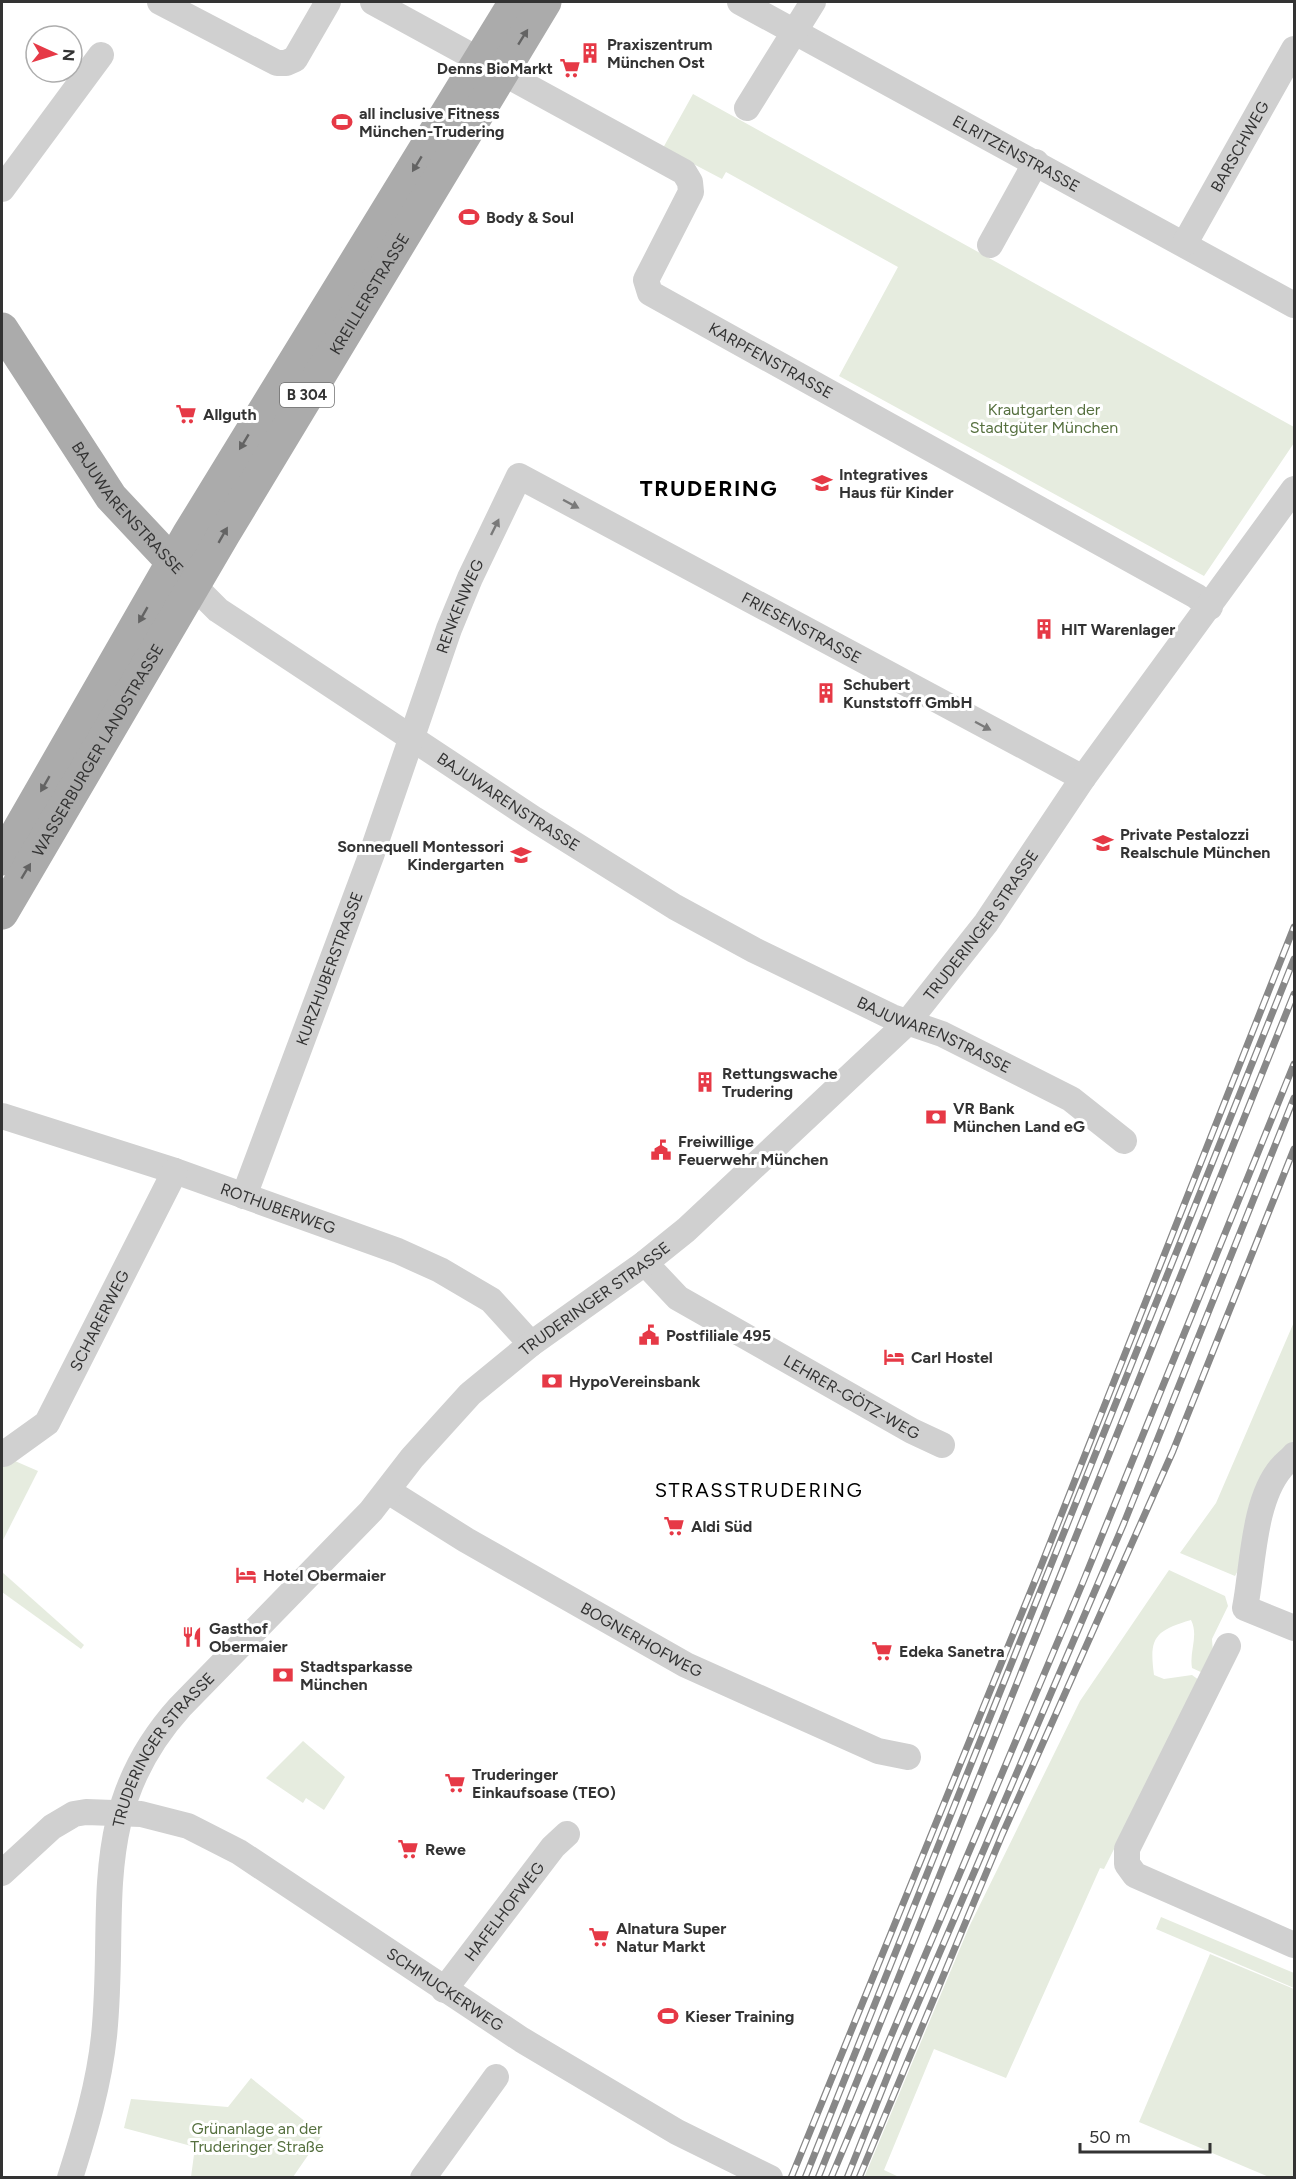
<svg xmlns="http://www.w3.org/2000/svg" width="1296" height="2179" font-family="Figtree,sans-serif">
<rect width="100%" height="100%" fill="#fff"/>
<!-- green -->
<g fill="#e6ecdf">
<polygon points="693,94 1294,427 1294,443 1204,576 839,376 898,267 726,172 722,179 663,148"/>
<polygon points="1294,1322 1294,1439 1249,1550 1235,1576 1180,1553 1216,1503"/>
<polygon points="8,1458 38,1471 2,1542 2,1463"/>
<path d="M1169,1570L1225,1596L1228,1606L1212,1639L1213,1653L1203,1673L1192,1668C1189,1651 1199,1636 1191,1620C1154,1631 1149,1638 1154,1675L1164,1679L1192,1675L1199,1680L1104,1869L1100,1868L1006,2078L934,2049L884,2170L899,2177L864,2178L969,1927L1080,1701Z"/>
<polygon points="2,1572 84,1645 81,1649 2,1592"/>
<polygon points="303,1741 345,1777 324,1810 306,1798 303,1803 266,1778"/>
<polygon points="1161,1917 1294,1973 1294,1988 1156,1929"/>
<polygon points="1210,1954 1294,1989 1294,2177 1269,2177 1139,2122"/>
<polygon points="251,2078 322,2135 293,2177 191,2177 195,2147 124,2128 131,2099 228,2107"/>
</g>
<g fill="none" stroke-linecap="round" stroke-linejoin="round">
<!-- minor -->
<g stroke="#d0d0d0" stroke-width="26">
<polyline points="160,2 277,63 286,63 295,59 328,2"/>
<path id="s1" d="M373,2L684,172L690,182L691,192L646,280L650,293L1196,596L1210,607"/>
<path id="s2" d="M740,2L1294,305"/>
<polyline points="747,108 813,2"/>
<polyline points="2,189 101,55"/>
<path id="s3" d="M1185,243L1294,49"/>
<polyline points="990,245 1036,162"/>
<path id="s4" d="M194,586L218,610L534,819L675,907L754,950L892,1017L942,1034L1071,1099L1124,1141"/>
<path id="s5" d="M2,1116L175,1171L398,1251L440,1270L491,1300L531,1344"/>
<path id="s6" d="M244,1196L371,856L449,629L470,578L519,476L1083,778"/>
<path id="s7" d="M645,1263L678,1298L912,1431L942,1445"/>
<path id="s8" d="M4,1454L47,1423L175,1171"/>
<path d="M1294,1455C1290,1460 1285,1463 1281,1468C1253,1501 1253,1567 1245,1608L1294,1628"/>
<path id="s9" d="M388,1491L466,1540L686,1665L878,1751L908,1757"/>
<polyline points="1228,1646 1127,1849 1127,1864 1135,1875 1294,1945"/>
<path id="s10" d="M2,1873L52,1827L74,1814L86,1812L141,1814L188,1826L239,1852L522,2040L677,2132L770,2178"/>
<path id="s11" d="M444,1990L553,1847L567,1834"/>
<path id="s12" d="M70,2178C85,2131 99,2084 104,2036C117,1911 86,1811 180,1707L371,1511L412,1458L470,1394L531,1344L645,1263L686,1230L907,1023L986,923L1083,778L1294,489"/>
<polyline points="423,2178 496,2077"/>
</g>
<!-- major -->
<g stroke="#ababab" stroke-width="33">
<path id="s13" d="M2,329L111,497L188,579"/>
<polyline points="2,859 188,535 515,2"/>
<path id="s14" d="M2,913L224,534L545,2"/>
</g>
<!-- rail casing -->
<g stroke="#888" stroke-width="7">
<g id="rail">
<polyline points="791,2178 1041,1566 1294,927"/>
<polyline points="805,2178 1294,959"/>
<polyline points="818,2178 1294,994"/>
<polyline points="831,2178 1083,1582 1294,1064"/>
<polyline points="847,2178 900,2045 1124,1523 1294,1098"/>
<polyline points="859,2178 1002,1835 1173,1451 1294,1149"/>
</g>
</g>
<!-- rail -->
<use href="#rail" stroke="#fff" stroke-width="4.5" stroke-dasharray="14" stroke-linecap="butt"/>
</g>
<!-- one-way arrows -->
<defs><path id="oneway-solid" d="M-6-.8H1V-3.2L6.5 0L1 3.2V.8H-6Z" transform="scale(1.5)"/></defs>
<g fill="#636363">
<use href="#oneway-solid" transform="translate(523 37) rotate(-58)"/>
<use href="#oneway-solid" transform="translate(417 164) rotate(121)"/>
<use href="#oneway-solid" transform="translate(244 442) rotate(121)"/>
<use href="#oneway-solid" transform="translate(223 535) rotate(-60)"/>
<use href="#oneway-solid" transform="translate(143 615) rotate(120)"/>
<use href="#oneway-solid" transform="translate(45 784) rotate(120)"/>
<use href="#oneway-solid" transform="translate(26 871) rotate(-59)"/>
</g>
<g fill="#7a7a7a">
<use href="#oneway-solid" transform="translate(571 504) rotate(28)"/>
<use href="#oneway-solid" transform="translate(495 527) rotate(-64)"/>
<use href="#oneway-solid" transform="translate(983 726) rotate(28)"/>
</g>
<!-- icons -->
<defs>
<g id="building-bare" transform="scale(1.62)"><path d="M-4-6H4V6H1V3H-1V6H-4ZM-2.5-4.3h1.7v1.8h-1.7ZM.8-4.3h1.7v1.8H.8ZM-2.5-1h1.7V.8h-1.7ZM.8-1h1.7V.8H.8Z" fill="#e63946" stroke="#fff" stroke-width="2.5" paint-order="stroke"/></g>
<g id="supermarket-bare" transform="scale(1.62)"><path d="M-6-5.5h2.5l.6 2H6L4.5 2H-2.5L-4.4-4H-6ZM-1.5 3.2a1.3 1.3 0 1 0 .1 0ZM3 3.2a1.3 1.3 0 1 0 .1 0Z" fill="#e63946" stroke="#fff" stroke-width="2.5" paint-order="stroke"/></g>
<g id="stadium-bare" transform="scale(1.62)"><path d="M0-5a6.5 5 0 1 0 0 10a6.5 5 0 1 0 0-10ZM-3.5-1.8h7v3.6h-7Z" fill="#e63946" stroke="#fff" stroke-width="2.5" paint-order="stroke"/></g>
<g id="school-bare" transform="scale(1.62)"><path d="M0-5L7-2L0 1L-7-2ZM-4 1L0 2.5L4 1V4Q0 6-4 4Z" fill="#e63946" stroke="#fff" stroke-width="2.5" paint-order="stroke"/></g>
<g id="bank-bare" transform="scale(1.62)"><path d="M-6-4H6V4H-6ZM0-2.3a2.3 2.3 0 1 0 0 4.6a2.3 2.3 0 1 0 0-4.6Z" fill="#e63946" stroke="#fff" stroke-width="2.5" paint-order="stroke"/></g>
<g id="civic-bare" transform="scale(1.62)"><path d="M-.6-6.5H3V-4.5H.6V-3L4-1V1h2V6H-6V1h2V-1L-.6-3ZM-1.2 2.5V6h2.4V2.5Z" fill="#e63946" stroke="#fff" stroke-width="2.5" paint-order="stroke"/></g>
<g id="hotel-bare" transform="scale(1.62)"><path d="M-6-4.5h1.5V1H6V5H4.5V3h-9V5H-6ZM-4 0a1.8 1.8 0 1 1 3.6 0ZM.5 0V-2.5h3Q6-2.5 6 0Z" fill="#e63946" stroke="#fff" stroke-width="2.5" paint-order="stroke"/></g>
<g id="restaurant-bare" transform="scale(1.62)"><path d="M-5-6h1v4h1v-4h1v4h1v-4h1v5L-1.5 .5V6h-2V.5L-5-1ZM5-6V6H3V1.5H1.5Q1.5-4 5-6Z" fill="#e63946" stroke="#fff" stroke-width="2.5" paint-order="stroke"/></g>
</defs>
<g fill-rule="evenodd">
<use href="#building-bare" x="590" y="53"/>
<use href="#supermarket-bare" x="570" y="68"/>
<use href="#stadium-bare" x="342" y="122"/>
<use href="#stadium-bare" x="469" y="217"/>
<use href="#supermarket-bare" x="186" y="414"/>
<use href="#school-bare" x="822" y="483"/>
<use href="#building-bare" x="1044" y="629"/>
<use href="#building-bare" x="826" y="693"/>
<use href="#school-bare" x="1103" y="843"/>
<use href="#school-bare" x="521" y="855"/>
<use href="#building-bare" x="705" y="1082"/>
<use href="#bank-bare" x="936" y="1117"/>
<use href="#civic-bare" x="661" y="1150"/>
<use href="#civic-bare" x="649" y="1335"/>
<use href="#hotel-bare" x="894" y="1357"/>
<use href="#bank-bare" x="552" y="1381"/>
<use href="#supermarket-bare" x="674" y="1526"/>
<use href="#hotel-bare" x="246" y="1575"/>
<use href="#restaurant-bare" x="192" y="1637"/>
<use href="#supermarket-bare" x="882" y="1651"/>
<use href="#bank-bare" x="283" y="1675"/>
<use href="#supermarket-bare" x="455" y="1783"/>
<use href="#supermarket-bare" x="408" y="1849"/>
<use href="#supermarket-bare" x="599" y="1937"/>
<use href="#stadium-bare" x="668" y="2016"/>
</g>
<g text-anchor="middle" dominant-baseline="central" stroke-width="6" stroke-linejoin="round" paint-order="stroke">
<!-- shield labels -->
<rect fill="#fff" stroke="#707070" stroke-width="1.5" x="280" y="383" width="54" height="24" rx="4.5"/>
<g font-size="15" font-weight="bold" fill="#333">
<text x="307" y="395">B 304</text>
</g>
<!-- poi labels -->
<g font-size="16" font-weight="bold" fill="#333" stroke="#fff" text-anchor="start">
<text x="607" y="44">Praxiszentrum<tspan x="607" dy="18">München Ost</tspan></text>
<text x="553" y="68" text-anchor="end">Denns BioMarkt</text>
<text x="359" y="113">all inclusive Fitness<tspan x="359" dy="18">München-Trudering</tspan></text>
<text x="486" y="217">Body &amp; Soul</text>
<text x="203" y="414">Allguth</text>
<text x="839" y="474">Integratives<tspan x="839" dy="18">Haus für Kinder</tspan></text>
<text x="1061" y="629">HIT Warenlager</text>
<text x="843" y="684">Schubert<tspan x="843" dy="18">Kunststoff GmbH</tspan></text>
<text x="1120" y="834">Private Pestalozzi<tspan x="1120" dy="18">Realschule München</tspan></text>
<text x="504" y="846" text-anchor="end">Sonnequell Montessori<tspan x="504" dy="18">Kindergarten</tspan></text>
<text x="722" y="1073">Rettungswache<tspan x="722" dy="18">Trudering</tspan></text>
<text x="953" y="1108">VR Bank<tspan x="953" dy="18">München Land eG</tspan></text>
<text x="678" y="1141">Freiwillige<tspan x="678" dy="18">Feuerwehr München</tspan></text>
<text x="666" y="1335">Postfiliale 495</text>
<text x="911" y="1357">Carl Hostel</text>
<text x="569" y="1381">HypoVereinsbank</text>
<text x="691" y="1526">Aldi Süd</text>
<text x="263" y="1575">Hotel Obermaier</text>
<text x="209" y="1628">Gasthof<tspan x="209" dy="18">Obermaier</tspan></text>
<text x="899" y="1651">Edeka Sanetra</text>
<text x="300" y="1666">Stadtsparkasse<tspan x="300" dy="18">München</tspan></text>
<text x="472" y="1774">Truderinger<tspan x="472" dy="18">Einkaufsoase (TEO)</tspan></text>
<text x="425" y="1849">Rewe</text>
<text x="616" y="1928">Alnatura Super<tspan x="616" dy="18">Natur Markt</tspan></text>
<text x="685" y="2016">Kieser Training</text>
</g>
<!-- street labels -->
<g font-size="16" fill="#333" stroke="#fff">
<text stroke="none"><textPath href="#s3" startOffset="111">BARSCHWEG</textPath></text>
<text stroke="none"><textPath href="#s2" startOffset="315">ELRITZENSTRASSE</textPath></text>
<text stroke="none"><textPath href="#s14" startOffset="720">KREILLERSTRASSE</textPath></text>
<text stroke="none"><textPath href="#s1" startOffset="627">KARPFENSTRASSE</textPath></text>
<text stroke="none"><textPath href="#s13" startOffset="219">BAJUWARENSTRASSE</textPath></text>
<text stroke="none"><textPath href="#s6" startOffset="628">RENKENWEG</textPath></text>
<text stroke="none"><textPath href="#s6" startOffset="1092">FRIESENSTRASSE</textPath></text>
<text stroke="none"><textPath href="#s14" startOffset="189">WASSERBURGER LANDSTRASSE</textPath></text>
<text stroke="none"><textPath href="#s4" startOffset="382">BAJUWARENSTRASSE</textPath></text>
<text stroke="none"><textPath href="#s12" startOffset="1617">TRUDERINGER STRASSE</textPath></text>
<text stroke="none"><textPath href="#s6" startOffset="243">KURZHUBERSTRASSE</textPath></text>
<text stroke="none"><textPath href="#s4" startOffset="868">BAJUWARENSTRASSE</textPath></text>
<text stroke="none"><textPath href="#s5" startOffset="291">ROTHUBERWEG</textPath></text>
<text stroke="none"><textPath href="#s12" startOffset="1077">TRUDERINGER STRASSE</textPath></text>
<text stroke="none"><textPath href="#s8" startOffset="168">SCHARERWEG</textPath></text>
<text stroke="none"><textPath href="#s7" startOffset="248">LEHRER-GÖTZ-WEG</textPath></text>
<text stroke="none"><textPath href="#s9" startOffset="294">BOGNERHOFWEG</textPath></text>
<text stroke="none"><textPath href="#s12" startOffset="447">TRUDERINGER STRASSE</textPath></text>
<text stroke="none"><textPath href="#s11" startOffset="99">HAFELHOFWEG</textPath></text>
<text stroke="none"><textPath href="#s10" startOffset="514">SCHMUCKERWEG</textPath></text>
</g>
<!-- park labels -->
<g font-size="16" fill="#56703f" stroke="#fff">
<text x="1044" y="409">Krautgarten der<tspan x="1044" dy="18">Stadtgüter München</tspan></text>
<text x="257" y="2128">Grünanlage an der<tspan x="257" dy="18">Truderinger Straße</tspan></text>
</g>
<!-- quarter labels -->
<g font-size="20" letter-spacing="1.5" fill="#000" stroke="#fff">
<text x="759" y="1490">STRASSTRUDERING</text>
</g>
<!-- district labels -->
<g font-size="22" font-weight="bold" letter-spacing="1.5" fill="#000" stroke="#fff">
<text x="709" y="488">TRUDERING</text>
</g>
</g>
<!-- border -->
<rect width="1296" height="2179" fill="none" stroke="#333333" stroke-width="6"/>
<!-- north arrow -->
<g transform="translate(54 54) rotate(94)"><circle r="28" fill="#ffffff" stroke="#adadad" stroke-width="1.5"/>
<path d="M0-4.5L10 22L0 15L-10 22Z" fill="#e63946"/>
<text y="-9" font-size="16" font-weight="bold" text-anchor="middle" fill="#333333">N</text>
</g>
<!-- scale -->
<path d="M1080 2143v9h130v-9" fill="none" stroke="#333333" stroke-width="3"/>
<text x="1089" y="2143" font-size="18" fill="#333333" stroke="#ffffff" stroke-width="4.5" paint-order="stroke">50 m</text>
</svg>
